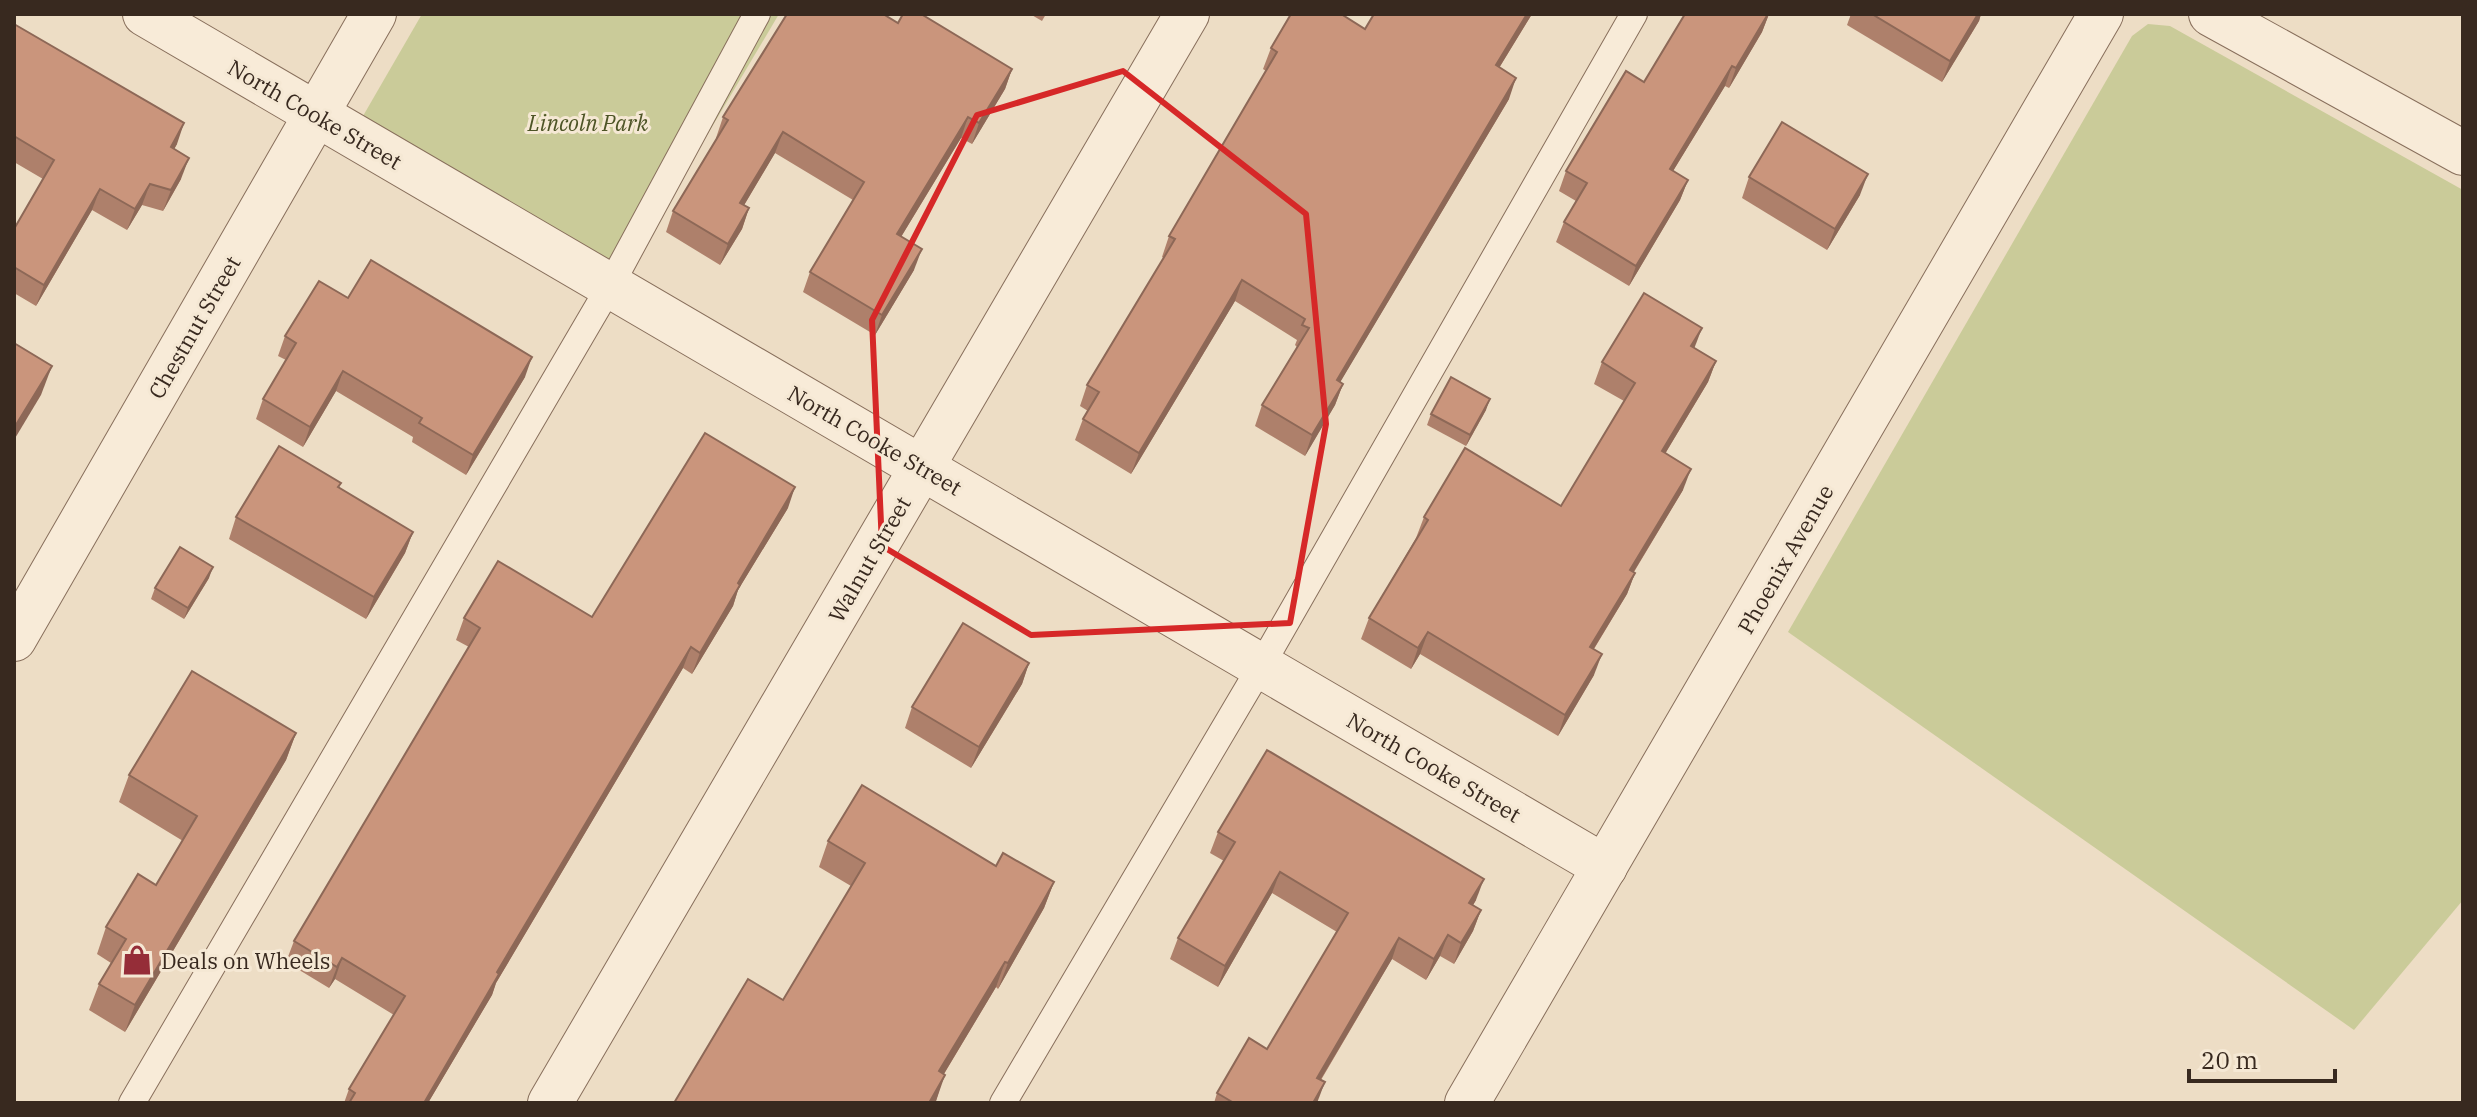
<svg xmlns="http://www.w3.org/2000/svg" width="2477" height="1117" font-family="'IBM Plex Serif',serif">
<rect width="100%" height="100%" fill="#edddc5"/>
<!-- green -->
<g fill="#cacb99">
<polygon points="422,14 779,14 627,270 363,116"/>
<polygon points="2148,24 2170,26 2463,190 2463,900 2354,1030 1788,632 2132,36"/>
</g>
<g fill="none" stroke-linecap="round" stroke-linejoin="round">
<!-- service casing -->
<g stroke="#886f5c" stroke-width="28">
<g id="service">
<polyline points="132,1103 610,286 757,14"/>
<polyline points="1003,1103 1261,666 1634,14"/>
</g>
</g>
<!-- minor casing -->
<g stroke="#886f5c" stroke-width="46">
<g id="minor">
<polyline points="145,14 1605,867"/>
<polyline points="14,639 374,14"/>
<polyline points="550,1103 1187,14"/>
</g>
</g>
<!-- tertiary casing -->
<g stroke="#886f5c" stroke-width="46">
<g id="tertiary">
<polyline points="2211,14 2463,153"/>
<polyline points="1467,1103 2101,14"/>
</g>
</g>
<!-- service -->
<use href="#service" stroke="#f8ebd8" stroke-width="26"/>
<!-- minor -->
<use href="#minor" stroke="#f8ebd8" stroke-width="44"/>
<!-- tertiary -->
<use href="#tertiary" stroke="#f8ebd8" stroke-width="44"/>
</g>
<!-- wall -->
<g fill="#ae806b">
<polygon points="1030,14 1046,14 1042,21"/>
<polygon points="1374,14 1532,14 1499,68 1509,99 1340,382 1343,384 1335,405 1305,456 1255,426 1262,405 1297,347 1295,345 1297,340 1235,301 1131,474 1075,440 1083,419 1088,411 1080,406 1087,385 1164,258 1162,257 1169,236 1266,71 1263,69 1271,48 1365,29"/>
<polygon points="1769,14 1762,32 1729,88 1725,86 1673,171 1688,180 1680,200 1629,286 1556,242 1564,222 1576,201 1559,191 1566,171 1644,82"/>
<polygon points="1851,14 1981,14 1979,21 1942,82 1847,25"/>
<polygon points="898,23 1012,69 1005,89 972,144 961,138 901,237 914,270 875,335 803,292 810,272 853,200 775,153 744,205 749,208 742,229 720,265 666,232 673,211 717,139 716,138 723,117"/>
<polygon points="14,24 177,144 174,149 181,179 163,211 142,205 127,230 92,210 36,306 14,293 14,229 43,179 14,162"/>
<polygon points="1749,177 1860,195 1827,250 1742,198"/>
<polygon points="348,298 525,377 466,475 412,442 413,437 336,391 303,447 256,419 263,399 286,360 278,356 285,336"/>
<polygon points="1695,348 1716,361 1708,382 1665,454 1683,490 1634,572 1635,573 1627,594 1594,649 1594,675 1558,736 1420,654 1411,669 1361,639 1369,618 1416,538 1424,517 1561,506 1624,401 1594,384 1602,362"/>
<polygon points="1486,410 1466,446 1427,425 1431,414"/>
<polygon points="341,483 339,488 413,532 405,553 366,619 229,539 236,517"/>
<polygon points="788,508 738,590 733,606 692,674 683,668 496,983 492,995 428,1103 344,1103 349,1089 394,1015 335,979 329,988 286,962 294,941 469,647 456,640 464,618 592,617"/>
<polygon points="209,578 184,619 151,599 155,588"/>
<polygon points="1029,663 1022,684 971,768 905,728 912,707"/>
<polygon points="296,733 286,760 125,1032 89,1010 99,984 111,963 97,954 106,927 156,885 183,841 119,802 129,775"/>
<polygon points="1218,832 1476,900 1473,905 1481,910 1473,931 1454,964 1440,956 1426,980 1392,959 1321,1080 1317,1103 1214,1103 1217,1093 1267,1049 1337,932 1272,893 1218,987 1170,959 1178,938 1224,861 1210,853"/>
<polygon points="828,841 996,866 1054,882 1044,908 998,989 996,987 944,1074 936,1101 783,1000 851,886 819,867"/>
</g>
<!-- shaded-wall -->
<g fill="#8d6857">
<polygon points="1527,14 1532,14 1488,86 1496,65"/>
<polygon points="1769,14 1762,32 1729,88 1736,68"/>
<polygon points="1978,14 1981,14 1979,21 1942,82 1950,61"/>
<polygon points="1732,66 1725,86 1662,189 1670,169"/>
<polygon points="1012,69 1005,89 972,144 979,123"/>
<polygon points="1516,78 1509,99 1329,401 1337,380"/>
<polygon points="968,117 961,138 890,255 897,234"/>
<polygon points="184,123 177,144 163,169 171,147"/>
<polygon points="783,132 775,153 733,224 740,203"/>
<polygon points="189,158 181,179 163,211 171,190"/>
<polygon points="1868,174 1860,195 1827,250 1835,229"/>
<polygon points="1688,180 1680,200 1629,286 1636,266"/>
<polygon points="150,184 142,205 127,230 135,209"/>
<polygon points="100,189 92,210 36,306 44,285"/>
<polygon points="749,208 742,229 720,265 728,244"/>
<polygon points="922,249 914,270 875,335 882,315"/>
<polygon points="1242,280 1235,301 1131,474 1139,453"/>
<polygon points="1702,328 1694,349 1691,346"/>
<polygon points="532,357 525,377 466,475 473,455"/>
<polygon points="1716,361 1708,382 1654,472 1662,451"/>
<polygon points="52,366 41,395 14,440 14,428"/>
<polygon points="343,371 336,391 303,447 310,427"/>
<polygon points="1343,384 1335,405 1305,456 1312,435"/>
<polygon points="1490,399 1486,410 1466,446 1470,435"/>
<polygon points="1691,469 1683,490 1622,591 1630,570"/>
<polygon points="795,487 788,508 738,590 733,606 692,674 700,653 738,583"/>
<polygon points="413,532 405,553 366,619 374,597"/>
<polygon points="213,567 209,578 184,619 188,608"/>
<polygon points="1635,573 1627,594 1582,668 1590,647"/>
<polygon points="1428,632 1420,654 1411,669 1418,648"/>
<polygon points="691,647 683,668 496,983 492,995 428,1103 424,1103 497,972"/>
<polygon points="1602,654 1594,675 1558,736 1565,715"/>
<polygon points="1029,663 1022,684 971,768 979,747"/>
<polygon points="296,733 286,760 125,1032 135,1005"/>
<polygon points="1280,872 1272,893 1218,987 1225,966"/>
<polygon points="1484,879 1476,900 1462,924 1469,903"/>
<polygon points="1054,882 1044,908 998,989 1008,963"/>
<polygon points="1481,910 1473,931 1454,964 1461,943"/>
<polygon points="1448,935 1440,956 1426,980 1434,959"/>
<polygon points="1399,938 1392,959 1309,1099 1317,1078"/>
<polygon points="342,958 335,979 329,988 337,967"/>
<polygon points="1005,962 996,987 930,1097 939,1071"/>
<polygon points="945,1075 936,1101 935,1103 929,1103"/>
<polygon points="1325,1082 1317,1103 1313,1103"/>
</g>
<!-- building -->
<g fill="#ca957c" stroke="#8d6857" stroke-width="2">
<polygon points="787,14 883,14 898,23 903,14 921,14 1012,69 979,123 968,117 897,234 922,249 882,315 810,272 864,182 783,132 740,203 749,208 728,244 673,211 728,120 723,117"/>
<polygon points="1291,14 1341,14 1365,29 1374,14 1527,14 1496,65 1516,78 1337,380 1343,384 1312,435 1262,405 1309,328 1302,325 1305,319 1242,280 1139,453 1083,419 1099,392 1087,385 1175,239 1169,236 1277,52 1271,48"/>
<polygon points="1685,14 1768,14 1736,68 1732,66 1670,169 1688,180 1636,266 1564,222 1587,183 1566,171 1626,71 1644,82"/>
<polygon points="1872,14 1978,14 1950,61"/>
<polygon points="14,24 184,123 171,147 189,158 171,190 150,184 135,209 100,189 44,285 14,267 14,229 54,160 14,136"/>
<polygon points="1782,122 1868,174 1835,229 1749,177"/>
<polygon points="371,260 532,357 473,455 419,423 422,418 343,371 310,427 263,399 296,343 285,336 319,281 348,298"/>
<polygon points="1644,293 1702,328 1691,346 1716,361 1662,451 1691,469 1630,570 1635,573 1590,647 1602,654 1565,715 1428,632 1418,648 1369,618 1428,520 1424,517 1465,448 1561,506 1635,383 1602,362"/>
<polygon points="14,343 52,366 14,428"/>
<polygon points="1451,377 1490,399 1470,435 1431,414"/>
<polygon points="705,433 795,487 738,583 740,585 700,653 691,647 497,972 499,974 424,1103 349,1103 355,1093 349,1089 405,996 342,958 337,967 294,941 480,628 464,618 498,561 592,617"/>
<polygon points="279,446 341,483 338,487 413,532 374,597 236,517"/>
<polygon points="180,547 213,567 188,608 155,588"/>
<polygon points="963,623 1029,663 979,747 912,707"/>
<polygon points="192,671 296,733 135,1005 99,984 126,939 106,927 138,874 156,885 197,816 129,775"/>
<polygon points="1267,750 1484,879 1469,903 1481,910 1461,943 1448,935 1434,959 1399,938 1317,1078 1325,1082 1313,1103 1234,1103 1217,1093 1249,1038 1267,1049 1348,913 1280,872 1225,966 1178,938 1235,842 1218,832"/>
<polygon points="862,785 996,866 1003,853 1054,882 1008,963 1005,962 939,1071 945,1075 929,1103 674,1103 748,979 783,1000 865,863 828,841"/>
</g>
<!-- marked area -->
<path fill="none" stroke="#d62828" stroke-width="6" stroke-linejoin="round" d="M1123,71L1306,214L1326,424L1290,623L1031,635L882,546L872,320L977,115Z"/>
<!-- icons -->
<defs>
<g id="shop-bare" transform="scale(2.4)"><path d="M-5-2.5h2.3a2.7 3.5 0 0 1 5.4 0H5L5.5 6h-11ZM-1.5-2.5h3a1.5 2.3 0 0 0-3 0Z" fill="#952d38" stroke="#f5e8d4" stroke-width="2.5" paint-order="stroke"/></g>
</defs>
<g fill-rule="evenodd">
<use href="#shop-bare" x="137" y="960"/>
</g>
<g text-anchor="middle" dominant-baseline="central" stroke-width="6" stroke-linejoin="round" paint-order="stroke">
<!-- street labels -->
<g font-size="22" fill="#38291f" stroke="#f5e8d4">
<text transform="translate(315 114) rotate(30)">North Cooke Street</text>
<text transform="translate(194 327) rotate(-60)">Chestnut Street</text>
<text transform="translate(875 440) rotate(30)">North Cooke Street</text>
<text transform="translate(869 559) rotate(-60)">Walnut Street</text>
<text transform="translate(1785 559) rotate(-60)">Phoenix Avenue</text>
<text transform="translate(1434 767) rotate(30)">North Cooke Street</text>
</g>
<!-- park labels -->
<g font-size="22" font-style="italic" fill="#4d5426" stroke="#f5e8d4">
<text x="588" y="122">Lincoln Park</text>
</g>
<!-- poi labels -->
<g font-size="22" fill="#38291f" stroke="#f5e8d4" text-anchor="start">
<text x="161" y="960">Deals on Wheels</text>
</g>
</g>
<!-- border -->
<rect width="2477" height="1117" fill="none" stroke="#38291f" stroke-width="32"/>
<!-- scale -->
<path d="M2189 1069v12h146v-12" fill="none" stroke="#38291f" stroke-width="4"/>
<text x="2201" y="1069" font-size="24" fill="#38291f" stroke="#f5e8d4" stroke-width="6" paint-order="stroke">20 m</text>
</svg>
